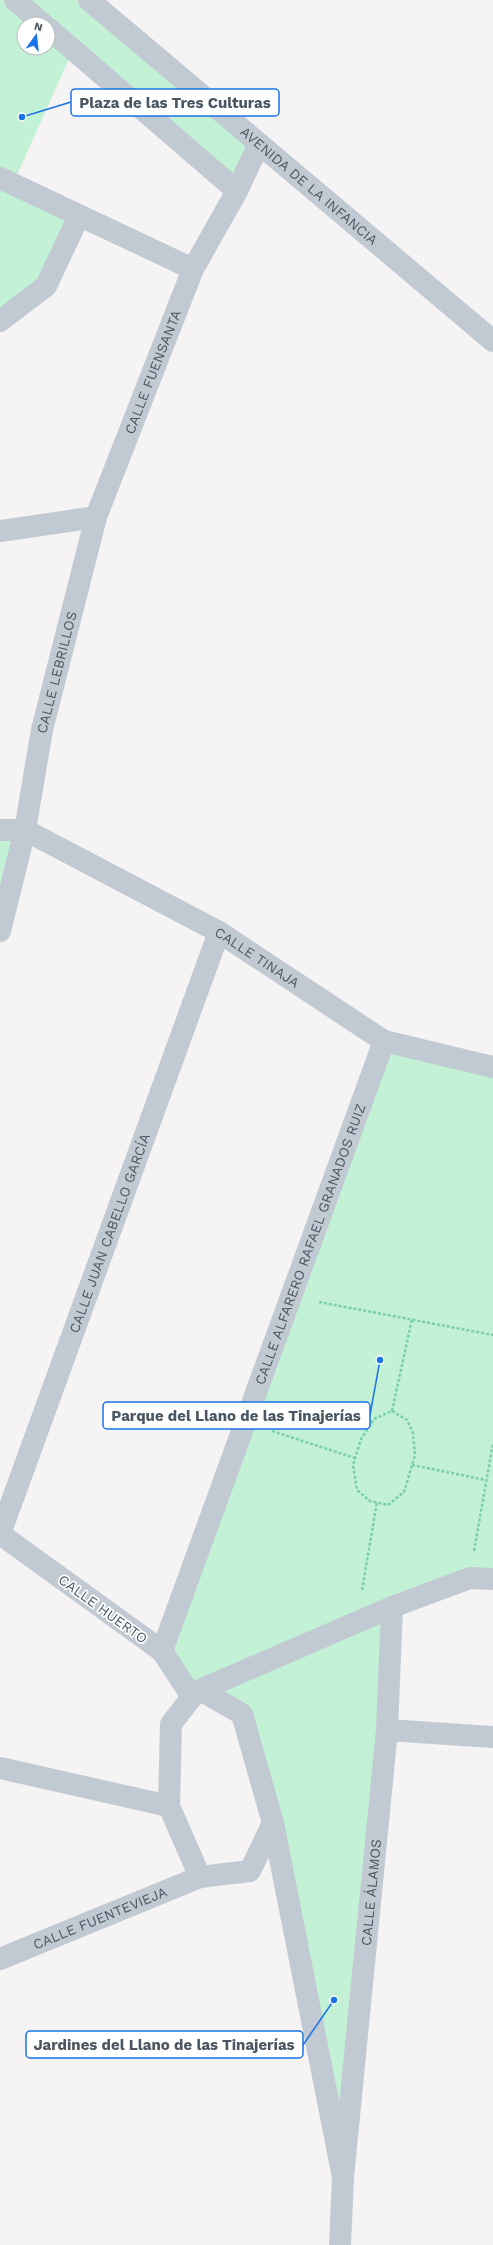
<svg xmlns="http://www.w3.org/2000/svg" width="493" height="2245" font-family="'Work Sans',sans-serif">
<rect width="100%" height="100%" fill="#f5f3f3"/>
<!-- green -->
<g fill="#c3f1d5" fill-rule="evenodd">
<path d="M0,0H89L259,144L237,191L73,50L13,184L79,216L46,286L0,321ZM24,24H48V48H24Z"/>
<polygon points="0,830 25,830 0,931"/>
<polygon points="384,1041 493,1067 493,1579 392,1607 343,2177 242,1715 200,1690 162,1651"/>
</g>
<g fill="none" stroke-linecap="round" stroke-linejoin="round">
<!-- path -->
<g stroke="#7ad0a6" stroke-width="2.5" stroke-dasharray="3 2" stroke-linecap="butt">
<polyline points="319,1302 493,1335"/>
<polygon points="392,1411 407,1420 413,1433 415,1455 404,1492 388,1505 370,1501 357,1490 353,1465 361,1439 374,1419"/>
<polyline points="392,1411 412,1319"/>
<polyline points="272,1431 355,1458"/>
<polyline points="412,1465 486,1480"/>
<polyline points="474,1551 493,1443"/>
<polyline points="362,1590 377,1502"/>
</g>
<!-- minor -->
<g stroke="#c1cad2" stroke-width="22">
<polyline points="15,0 43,24"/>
<path id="s1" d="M89,0L493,341"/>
<polyline points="48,28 237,191"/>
<polyline points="0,178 193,269"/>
<polyline points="0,321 46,286 79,216"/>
<polyline points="0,531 96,517"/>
<path id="s2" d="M0,830H25L219,932L384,1041L493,1067"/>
<path id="s3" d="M0,931L25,830L42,730L96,517L193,269L237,191L259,144"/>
<path id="s4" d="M162,1651L384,1041"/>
<polygon points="200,1690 242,1714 273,1823 250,1871 200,1877 169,1806 171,1724 192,1697"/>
<polyline points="200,1690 392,1607 470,1578 493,1579"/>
<path id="s5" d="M192,1697L162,1651L0,1534L219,932"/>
<polyline points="387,1730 493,1737"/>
<polyline points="0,1768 169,1806"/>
<polyline points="273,1823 343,2177 340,2245"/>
<path id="s6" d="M0,1959L200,1877"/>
<path id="s7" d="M343,2177L387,1730L392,1607"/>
</g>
</g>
<g text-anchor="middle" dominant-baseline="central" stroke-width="3.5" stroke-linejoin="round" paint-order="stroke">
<!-- street labels -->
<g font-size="14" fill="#4a5661" stroke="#fff">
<text stroke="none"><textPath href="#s1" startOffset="288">AVENIDA DE LA INFANCIA</textPath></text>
<text stroke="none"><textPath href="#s3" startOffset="581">CALLE FUENSANTA</textPath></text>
<text stroke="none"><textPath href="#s3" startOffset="265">CALLE LEBRILLOS</textPath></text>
<text stroke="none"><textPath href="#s2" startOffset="290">CALLE TINAJA</textPath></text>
<text stroke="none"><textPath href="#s5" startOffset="575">CALLE JUAN CABELLO GARCÍA</textPath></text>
<text stroke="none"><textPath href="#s4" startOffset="433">CALLE ALFARERO RAFAEL GRANADOS RUIZ</textPath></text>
<text transform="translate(103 1609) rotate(36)">CALLE HUERTO</text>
<text stroke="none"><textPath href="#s7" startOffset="286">CALLE ÁLAMOS</textPath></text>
<text stroke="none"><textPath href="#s6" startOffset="108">CALLE FUENTEVIEJA</textPath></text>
</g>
</g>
<!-- callouts -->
<path fill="none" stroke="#1a73e8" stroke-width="1.5" d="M22 117L71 102M380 1360L370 1415M334 2000L303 2045"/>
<g fill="#1a73e8" stroke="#fff" stroke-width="1.5">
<circle cx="22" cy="117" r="4"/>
<circle cx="380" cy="1360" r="4"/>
<circle cx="334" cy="2000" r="4"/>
</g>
<g fill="#fff" stroke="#1a73e8" stroke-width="1.5">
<rect x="71" y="89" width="208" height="27" rx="4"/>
<rect x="103" y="1402" width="267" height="27" rx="4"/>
<rect x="26" y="2031" width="277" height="27" rx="4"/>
</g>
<g font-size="15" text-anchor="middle" font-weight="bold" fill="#4a5661">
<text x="175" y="108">Plaza de las Tres Culturas</text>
<text x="236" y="1421">Parque del Llano de las Tinajerías</text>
<text x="164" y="2050">Jardines del Llano de las Tinajerías</text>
</g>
<!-- north arrow -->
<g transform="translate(36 36) rotate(15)"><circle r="19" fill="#ffffff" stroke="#b7bbc0"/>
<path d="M0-3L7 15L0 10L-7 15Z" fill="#1a73e8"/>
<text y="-6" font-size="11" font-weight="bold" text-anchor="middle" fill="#4a5661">N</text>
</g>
</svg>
